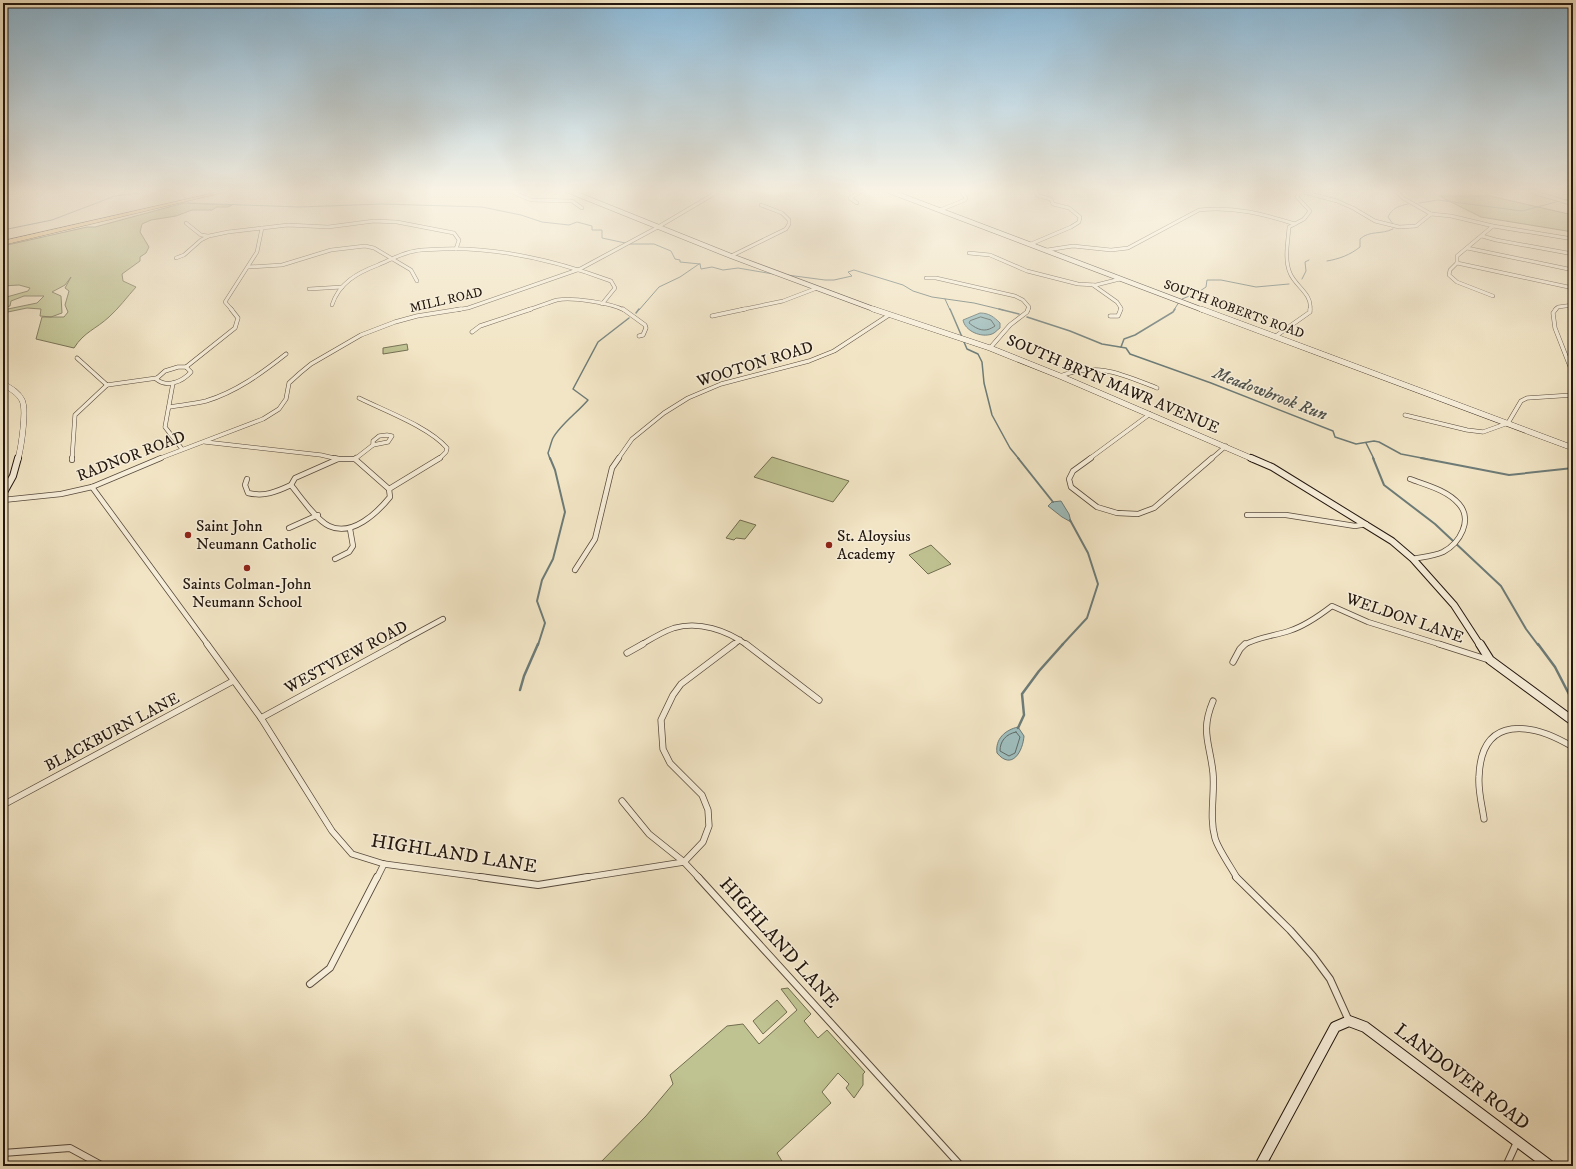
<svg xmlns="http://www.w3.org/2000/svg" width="1576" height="1169" font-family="'IM FELL DW Pica',serif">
<rect width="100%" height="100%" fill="#f2e5c5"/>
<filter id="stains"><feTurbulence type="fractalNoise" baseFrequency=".005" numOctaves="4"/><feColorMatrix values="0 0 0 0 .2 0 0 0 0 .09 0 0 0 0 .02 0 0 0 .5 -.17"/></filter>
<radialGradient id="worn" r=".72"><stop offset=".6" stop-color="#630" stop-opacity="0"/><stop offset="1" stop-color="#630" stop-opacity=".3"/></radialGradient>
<!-- green -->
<g fill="#bfc391" stroke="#716d50">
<polygon points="1439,196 1490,196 1573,215 1573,232 1481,217"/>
<path d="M184,203L232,205L228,207H217L212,210H192L176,216L151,220L142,224L140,232L149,247L146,253L140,257V261L122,274L123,281L136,287C127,297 119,308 109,317C96,329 84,332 74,348L36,339L42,317H64L68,312L65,305L69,291L65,288L71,277L65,285L52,292L61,296L62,313L51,317L40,316L41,309L27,308L3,313V310L37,303L44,296H24L11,301L10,306L3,308V298L28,291L30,288L19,285L3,286V246L87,227H95Z"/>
<polygon points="407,344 408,350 383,354 383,348"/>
<polygon points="772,457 849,481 833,502 754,477"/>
<polygon points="740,520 756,525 745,539 736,538 734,540 726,538"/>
<polygon points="931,545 951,564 928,574 909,555"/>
<polygon points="788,988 811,1014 804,1021 818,1038 827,1030 865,1072 863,1074 863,1085 854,1098 846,1088 849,1084 838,1073 822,1092 831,1103 777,1153 785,1166 597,1166 646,1116 673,1084 670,1075 727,1026 743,1024 759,1044 797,1010 781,989"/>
<polygon points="777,1000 787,1012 763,1034 753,1021"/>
</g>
<!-- water -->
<g fill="#9ebdbd" stroke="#6d7b77">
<path d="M980,313C989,313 994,317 1000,323V328C997,330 995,333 992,334C981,338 965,331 963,320Z"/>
<polygon points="1061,501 1069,514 1071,522 1062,517 1048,506 1052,502"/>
<path d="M1018,727L1024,736C1023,751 1012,771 997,753C995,739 1005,730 1018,727Z"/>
</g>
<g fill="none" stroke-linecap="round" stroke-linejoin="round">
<!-- shore -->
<g stroke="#606a66" stroke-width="1">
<path d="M981,317L991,320L995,326C985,333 978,330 969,323L970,321Z"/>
<path d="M1016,732L1020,737L1015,753L1009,756L1000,751C1000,741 1006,734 1016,732Z"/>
</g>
<!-- stream-far3 -->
<g stroke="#6d7b77" stroke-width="1">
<polyline points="179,191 189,203 299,207 382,204 482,207 521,215 542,222 569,225 577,222 592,226 592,230 602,230 602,238 630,244 654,244 671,251 675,259 680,260 680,262 700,264"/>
<polyline points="1564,200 1573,198"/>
<polyline points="1419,203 1438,200 1522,211 1556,202"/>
<path d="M1393,224L1388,217C1392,208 1399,206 1408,204"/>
<polyline points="3,230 52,220 115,196 154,191"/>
<path d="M1327,261C1339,259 1350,255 1360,247V239C1370,230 1381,235 1393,229"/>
<polyline points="700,264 701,269 712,267 723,270 738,268 779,275"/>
<polyline points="787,275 825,280 834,280 852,276 848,272 854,270 903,285 913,291 932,297 974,303 1003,310"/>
<polyline points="1302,279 1306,271 1305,262 1309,260"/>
<polyline points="945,299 950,310"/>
<polyline points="1182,299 1197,293 1206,287 1207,280 1221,280 1256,287 1289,284"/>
<polyline points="639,310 659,287 680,277 699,264"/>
<polyline points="1174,310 1179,302"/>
</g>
<!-- stream-far2 -->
<g stroke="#6d7b77" stroke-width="1.5">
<polyline points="950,309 962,337"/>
<polyline points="999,309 1019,314"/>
<polyline points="636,313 639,309"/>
<polyline points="1027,317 1070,331 1102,344 1126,348 1130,354 1211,383 1333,431 1335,437 1356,444 1374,441 1379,442 1401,454 1427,459"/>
<polyline points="964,342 967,349 978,354 982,362 984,383 992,415 1010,448 1019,459"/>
<polyline points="1121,347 1124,339 1135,335 1173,312 1175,309"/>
<polyline points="1366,443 1374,459"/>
<path d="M550,459L548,453C550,448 551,442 553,438C560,425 578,412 588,400L573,389L598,342L629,318"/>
</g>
<!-- stream-far1 -->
<g stroke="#6d7b77" stroke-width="2">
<polyline points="1018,458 1053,502"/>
<polyline points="1373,458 1384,485 1435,524 1501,586 1526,629 1538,645"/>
<polyline points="1421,458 1509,475 1573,468"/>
<polyline points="538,645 545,623 537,601 542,580 553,559 565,512 555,470 550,458"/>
<polyline points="1062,645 1087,618 1098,584 1088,553 1070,520"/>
</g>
<!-- stream -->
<g stroke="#6d7b77" stroke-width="2.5">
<polyline points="1538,644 1555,667 1573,702"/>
<polyline points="520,690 524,676 538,644"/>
<polyline points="1018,728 1024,715 1022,694 1039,671 1063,644"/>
<polyline points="1573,789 1571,792 1573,800"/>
</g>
<!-- street-far4 casing -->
<g stroke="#574a3c" stroke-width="4">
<g id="street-far4">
<polyline points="510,191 531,200 572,201 582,208"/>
<polyline points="1396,191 1403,198 1431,214"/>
<polyline points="1529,191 1573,204"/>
<polyline points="857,203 850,198 862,191"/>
<polyline points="940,210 965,200 966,198 961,191"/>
<polyline points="1431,214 1451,216 1493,226 1573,239"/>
<polyline points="186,223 201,235 208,236"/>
<polyline points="1493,226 1457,256 1457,263 1450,270 1449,275 1457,282 1493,296"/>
<polyline points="1482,236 1496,240 1573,254"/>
<polyline points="1031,244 1071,227 1079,222 1080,217 1069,208 1053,204 1051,199 1039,196 1034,191"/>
<polyline points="1467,248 1573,270"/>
<path d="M1047,250L1073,246L1111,250L1128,248L1199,210C1233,206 1263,214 1295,224"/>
<polyline points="969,253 990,255 1027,271 1078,284 1096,285 1120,279"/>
<polyline points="731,256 786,229 789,224 789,220 782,213 761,205"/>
<polyline points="176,258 184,255 201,240 209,236 228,232 288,225 328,227 374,221 397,222 454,233 459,240 456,249"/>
<polyline points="1457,263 1573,288"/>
<polyline points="248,267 282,265 331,250 365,246 374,248 411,270 417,281"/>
<polyline points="926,278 936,278 1015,296 1023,300 1029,307 1028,310"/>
<polyline points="1093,285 1117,302 1121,308 1120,310"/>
<polyline points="309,289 342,287"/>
<path d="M332,305C339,283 357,273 378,265C390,260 402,253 415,251C424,249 433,250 442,249C500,247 557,261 611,281L615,288L602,304"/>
<polyline points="232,310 225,302 257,252 262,228"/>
<polyline points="455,310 468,308 580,269 658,227 719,191"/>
<path d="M528,310C537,307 547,303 557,300C572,297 611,303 624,310"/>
<polyline points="740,310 783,301 817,288"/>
<path d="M1310,310C1313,294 1295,286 1290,273C1284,259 1288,242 1289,227L1304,219L1310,211L1297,197L1300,191L1337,201L1353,208L1375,221L1399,227L1416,226L1431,214"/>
<polyline points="1555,310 1558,307 1573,305"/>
</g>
</g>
<!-- street-far3 casing -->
<g stroke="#574a3c" stroke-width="4.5">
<g id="street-far3">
<polyline points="623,309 645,325 646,328 643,335 639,336"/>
<polyline points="1556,309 1553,313 1555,328 1573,374"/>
<polyline points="712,316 745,309"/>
<polyline points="1110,316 1118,316 1121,309"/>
<polyline points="472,332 480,326 531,309"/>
<polyline points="1276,336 1310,312 1310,309"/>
<polyline points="990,348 1010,325 1027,312 1028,309"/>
<polyline points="77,358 107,385 157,378"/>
<path d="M178,367H186L191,372C182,382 167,388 156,379L165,371Z"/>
<polyline points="186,367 235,328 238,318 231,309"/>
<path d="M1060,376C1099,362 1121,374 1157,388"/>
<polyline points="173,383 165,427 182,449"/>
<path d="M359,398C385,411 429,427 447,448L446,452L439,459"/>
<path d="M169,407C181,405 194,404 206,401C236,392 262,373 286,354"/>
<polyline points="1405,415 1467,430 1483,432 1508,423 1521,401 1527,398 1573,395"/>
<polygon points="387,435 392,436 388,442 373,445 373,441 379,436"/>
<polyline points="205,442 321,455 338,459"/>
<polyline points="72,459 75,415 107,385"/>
<polyline points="158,459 263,419 279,409 286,399 289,383 300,373 311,364 361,335 395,322 417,316 461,309"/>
<polyline points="355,459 373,445"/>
<polyline points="618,459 632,439 664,413 688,398 721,384 809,361 834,351 889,315"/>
<polyline points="1089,459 1150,414"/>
<polyline points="1211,459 1226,446"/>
</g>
</g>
<!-- street-far2 casing -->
<g stroke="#574a3c" stroke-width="6">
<g id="street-far2">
<polyline points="334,458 338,459"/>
<polyline points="1091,458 1073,471 1069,479 1071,487 1097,507 1117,513 1138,514 1154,508 1212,458"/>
<path d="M338,459H355L389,489L390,497C377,513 352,537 329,526C316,520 300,496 291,485L295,478Z"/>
<polyline points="355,459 356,458"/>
<polyline points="72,460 72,458"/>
<path d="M247,479L245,485L248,493C264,497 276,492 291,485"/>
<path d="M1410,479C1426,485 1447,490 1459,504C1473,520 1460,543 1443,552C1434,556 1423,557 1413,559"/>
<polyline points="92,487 208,645"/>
<polyline points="389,489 440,458"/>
<polyline points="3,500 61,494 92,487 161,458"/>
<polyline points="1247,515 1286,515 1355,526 1366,524"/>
<polyline points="289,528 318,515"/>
<polyline points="335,559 349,552 353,546 350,529"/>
<polyline points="575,570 595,539 612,468 619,458"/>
<polyline points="395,645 443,619"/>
<path d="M641,645C651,639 662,632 674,628C699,621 726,630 747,645"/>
<polyline points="733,645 740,640"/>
<path d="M1244,645C1258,637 1274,636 1289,631C1305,626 1319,616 1332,606L1368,622L1442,645"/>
</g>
</g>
<!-- street-far1 casing -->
<g stroke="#574a3c" stroke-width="7">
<g id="street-far1">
<polyline points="207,644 261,718 332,831 352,854 384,864 488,878"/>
<polyline points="746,644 819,700"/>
<polyline points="1439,644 1489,660"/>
<polyline points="627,653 643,644"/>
<polyline points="1233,662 1240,649 1245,644"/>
<path d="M1213,701C1200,732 1210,743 1213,773C1215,794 1209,817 1215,838C1218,849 1231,867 1237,878"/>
<polyline points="261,718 397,644"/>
<polyline points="622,801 649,834 684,862 699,878"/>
<polyline points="3,805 233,681"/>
<path d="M1484,819C1482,805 1478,791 1479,777C1481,713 1533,723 1573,747"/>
<polyline points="684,862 703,842 709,826 708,810 702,795 670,763 663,749 661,720 673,695 681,684 734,644"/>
<polyline points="377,878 384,864"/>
<polyline points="582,878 684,862"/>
</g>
</g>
<!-- street casing -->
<g stroke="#574a3c" stroke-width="8">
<g id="street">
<polyline points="480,877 538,885 588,877"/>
<polyline points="698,877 961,1166"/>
<polyline points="1236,877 1290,930 1313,956 1330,979 1349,1021"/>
<polyline points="310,984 330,968 377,877"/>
<polyline points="3,1153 70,1148 103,1166"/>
<polyline points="1506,1166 1517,1142"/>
</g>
</g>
<!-- secondary-far4 casing -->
<g stroke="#23170f" stroke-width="5.5">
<g id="secondary-far4">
<polyline points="569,191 731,256 876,310"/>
<polyline points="889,191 1203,310"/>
</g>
</g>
<!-- secondary-far3 casing -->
<g stroke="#23170f" stroke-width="6">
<g id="secondary-far3">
<polyline points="873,309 990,348 1060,376 1253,459"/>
<polyline points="1201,309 1573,448"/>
<path d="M3,384C10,388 18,392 22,400C27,410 21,448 18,459"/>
</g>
</g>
<!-- secondary-far2 casing -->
<g stroke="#23170f" stroke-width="8">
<g id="secondary-far2">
<polyline points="1251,458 1272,467 1392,541 1413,559 1454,605 1480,645"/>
<polyline points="3,494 13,476 18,458"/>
</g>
</g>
<!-- secondary-far1 casing -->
<g stroke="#23170f" stroke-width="10">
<polyline id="secondary-far1" points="1480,644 1490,660 1573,721"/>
</g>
<!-- secondary casing -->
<g stroke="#23170f" stroke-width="12">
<polyline id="secondary" points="1260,1166 1335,1027 1349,1021 1365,1027 1550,1166"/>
</g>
<!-- highway casing -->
<g stroke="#23170f" stroke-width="1">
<polygon id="highway" points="223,191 229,191 3,245 3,241"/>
</g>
<!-- street-far4 -->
<use href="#street-far4" stroke="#f7eed9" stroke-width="3"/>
<!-- street-far3 -->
<use href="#street-far3" stroke="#f7eed9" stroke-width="3.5"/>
<!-- street-far2 -->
<use href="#street-far2" stroke="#f7eed9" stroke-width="4.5"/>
<!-- street-far1 -->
<use href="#street-far1" stroke="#f7eed9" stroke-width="5.5"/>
<!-- street -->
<use href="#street" stroke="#f7eed9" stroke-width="6"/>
<!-- secondary-far4 -->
<use href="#secondary-far4" stroke="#f7eed9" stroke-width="4.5"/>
<!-- secondary-far3 -->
<use href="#secondary-far3" stroke="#f7eed9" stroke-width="5.5"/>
<!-- secondary-far2 -->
<use href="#secondary-far2" stroke="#f7eed9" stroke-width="6"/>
<!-- secondary-far1 -->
<use href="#secondary-far1" stroke="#f7eed9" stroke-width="8"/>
<!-- secondary -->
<use href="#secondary" stroke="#f7eed9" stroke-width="10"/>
<!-- highway -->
<use href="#highway" fill="#e9c282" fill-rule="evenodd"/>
</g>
<!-- sky -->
<linearGradient id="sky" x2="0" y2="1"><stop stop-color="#8ab8d7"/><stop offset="0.54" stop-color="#f9f3e5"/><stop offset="1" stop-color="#f9f3e5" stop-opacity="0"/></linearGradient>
<rect width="1576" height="354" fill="url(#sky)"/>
<!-- markers -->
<g fill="#8f2418" stroke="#f7eed9" stroke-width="1.5">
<circle cx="188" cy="535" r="4"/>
<circle cx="829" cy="545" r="4"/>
<circle cx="247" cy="568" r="4"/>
</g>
<g text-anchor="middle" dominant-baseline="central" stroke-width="3" stroke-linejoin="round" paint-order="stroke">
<!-- far-street labels -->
<g font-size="13" fill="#23170f" stroke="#f7eed9">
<text transform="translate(446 300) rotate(-13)">MILL ROAD</text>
<text transform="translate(1234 309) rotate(20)">SOUTH ROBERTS ROAD</text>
</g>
<!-- street labels -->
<g font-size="16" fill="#23170f" stroke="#f7eed9">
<text transform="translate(755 364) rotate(-17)">WOOTON ROAD</text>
<text transform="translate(1113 384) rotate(23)">SOUTH BRYN MAWR AVENUE</text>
<text transform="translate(131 456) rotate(-21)">RADNOR ROAD</text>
<text transform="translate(1405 618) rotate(19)">WELDON LANE</text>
<text transform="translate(346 657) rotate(-28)">WESTVIEW ROAD</text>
<text transform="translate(112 732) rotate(-28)">BLACKBURN LANE</text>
</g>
<!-- poi labels -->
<g font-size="16" fill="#23170f" stroke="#f7eed9" text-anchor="start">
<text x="196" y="526">Saint John<tspan x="196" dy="18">Neumann Catholic</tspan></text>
<text x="837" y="536">St. Aloysius<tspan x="837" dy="18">Academy</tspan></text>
<text x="247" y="584" text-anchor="middle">Saints Colman-John<tspan x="247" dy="18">Neumann School</tspan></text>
</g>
<!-- water labels -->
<g font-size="17" font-style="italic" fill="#4e514c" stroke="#f7eed9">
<text transform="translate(1270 394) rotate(21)">Meadowbrook Run</text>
</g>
<!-- near-street labels -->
<g font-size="19" fill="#23170f" stroke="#f7eed9">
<text transform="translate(454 854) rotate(9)">HIGHLAND LANE</text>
<text transform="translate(779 943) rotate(48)">HIGHLAND LANE</text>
<text transform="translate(1462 1077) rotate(37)">LANDOVER ROAD</text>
</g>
</g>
<!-- margin -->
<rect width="1576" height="1169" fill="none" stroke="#f2e5c5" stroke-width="16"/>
<rect x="4" y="4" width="1568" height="1161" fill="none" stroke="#23170f" stroke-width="2"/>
<rect x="8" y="8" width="1560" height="1153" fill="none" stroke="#23170f"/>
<rect width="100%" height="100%" filter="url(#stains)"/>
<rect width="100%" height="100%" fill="url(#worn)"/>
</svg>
